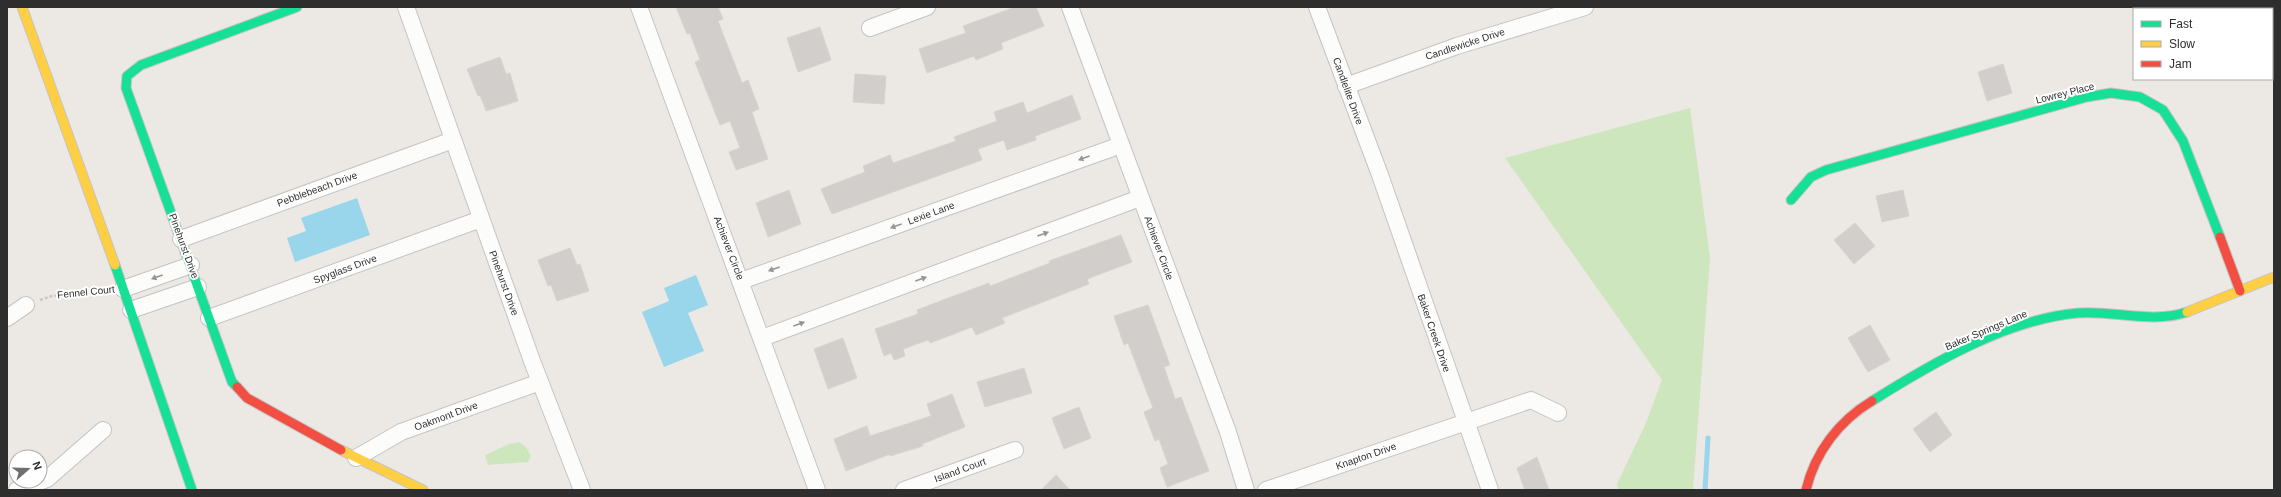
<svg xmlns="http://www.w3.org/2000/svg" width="2281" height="497" font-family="Helvetica,sans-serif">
<rect width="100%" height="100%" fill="#ece8e4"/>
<!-- green -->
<g fill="#cee6be">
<polygon points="1690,108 1710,258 1693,490 1618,490 1617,484 1645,425 1662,380 1505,158"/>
<polygon points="519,442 526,447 531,456 528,462 488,465 485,455 509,444"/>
</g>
<!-- water -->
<g fill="#99d6ec">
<polygon points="357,198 370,235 295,262 287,238 306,231 301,218"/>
<polygon points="696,275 708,305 688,313 704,351 664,367 642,312 669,301 664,288"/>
</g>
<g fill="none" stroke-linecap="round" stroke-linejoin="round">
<!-- stream -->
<polyline stroke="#99d6ec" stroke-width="5" points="1705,490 1708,438"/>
</g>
<!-- building -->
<g fill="#d1cecb" stroke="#d7d4d0">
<polygon points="676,7 718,7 723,19 718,21 742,83 748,80 759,109 752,112 768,159 736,170 729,152 740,148 730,121 720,125 695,62 700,60 690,33 687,34"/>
<polygon points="1015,7 1036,7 1044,26 1001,43 1003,49 976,60 974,56 927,73 919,49 966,33 963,26"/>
<polygon points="820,27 831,60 798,72 787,38"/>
<polygon points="500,57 506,74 510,73 518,101 486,111 480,95 478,96 467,69"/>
<polygon points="2003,64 2012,93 1987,101 1978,72"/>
<polygon points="855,74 886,76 884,104 853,102"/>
<polygon points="1072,95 1081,119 1035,136 1036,140 1007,150 1004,140 978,149 982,160 832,214 821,189 865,172 863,166 890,155 893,163 956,141 954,137 997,121 994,112 1023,102 1027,113"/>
<polygon points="789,190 801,224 768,237 756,203"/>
<polygon points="1903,190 1909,216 1882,222 1876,196"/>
<polygon points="1855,223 1875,246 1854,264 1834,240"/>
<polygon points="1121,235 1132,262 1087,279 1089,284 1002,318 1005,323 976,335 972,327 930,343 928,340 903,349 905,356 894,360 891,353 884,356 875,329 918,314 917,310 943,300 989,283 990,286 1050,263 1049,261"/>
<polygon points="570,248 577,265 580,264 589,291 557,301 551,285 548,286 538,260"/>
<polygon points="1148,305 1170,365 1164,367 1175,399 1181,397 1209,471 1167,487 1160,468 1168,464 1159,439 1155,441 1144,412 1153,408 1128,343 1124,345 1114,316"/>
<polygon points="1870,325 1890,360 1868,372 1848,338"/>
<polygon points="843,338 857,378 828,389 814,349"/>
<polygon points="1024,368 1032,393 985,407 977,382"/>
<polygon points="952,394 965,427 922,444 923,446 890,456 890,454 846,471 834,439 867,426 870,436 931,416 927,404"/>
<polygon points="1079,407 1091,438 1064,449 1052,418"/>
<polygon points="1936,412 1952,435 1930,452 1913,429"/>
<polygon points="1537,457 1549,490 1525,490 1517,468"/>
<polygon points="1056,475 1070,490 1041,490"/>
</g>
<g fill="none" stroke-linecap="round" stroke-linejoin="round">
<!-- street casing -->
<g stroke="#c5c4c5" stroke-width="18">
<g id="street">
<polyline points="406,7 532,361 582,490"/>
<polyline points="639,7 817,490"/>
<polyline points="1070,7 1228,432 1246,490"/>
<polyline points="1317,7 1380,175 1490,490"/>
<polyline points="870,28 927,7"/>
<polyline points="1346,86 1457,46 1585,7"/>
<polyline points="181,239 453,140"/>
<polyline points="741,281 1121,145"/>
<polyline points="123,289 191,265"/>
<polyline points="131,310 198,287"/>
<polyline points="7,318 26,305"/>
<polyline points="209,318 481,219"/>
<polyline points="762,338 1140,198"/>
<polyline points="356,458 401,432 540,382"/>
<polyline points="17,490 47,479 103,430"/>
<polyline points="904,490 1015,450"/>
<polyline points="1266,490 1531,400 1558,413"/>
</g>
</g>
<!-- fast casing -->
<g stroke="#c5c4c5" stroke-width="11">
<g id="fast">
<polyline points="1791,200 1811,177 1826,170 2087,97 2111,93 2140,97 2163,110 2183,141 2220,237"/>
<polyline points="115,265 192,490"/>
<polyline points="237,387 232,382 126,88 127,76 141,65 297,7"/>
<path d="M1872,401C1931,364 2007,319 2078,313C2114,310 2152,324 2187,312"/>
</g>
</g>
<!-- slow casing -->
<g stroke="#c5c4c5" stroke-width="11">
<g id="slow">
<polyline points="22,7 115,265"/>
<polyline points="2187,312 2274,277"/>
<polyline points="341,450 423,490"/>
</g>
</g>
<!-- jam casing -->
<g stroke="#c5c4c5" stroke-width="11">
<g id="jam">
<polyline points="2272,14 2274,19"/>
<polyline points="2220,237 2240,291"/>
<polyline points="237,387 247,398 341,450"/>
<path d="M1806,490C1815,452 1839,421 1872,401"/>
</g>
</g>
<!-- path -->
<polyline stroke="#c9c9c8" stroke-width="2.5" stroke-dasharray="3 2" stroke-linecap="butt" points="40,300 52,296 104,291"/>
<!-- street -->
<use href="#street" stroke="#fcfcfb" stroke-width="16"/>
<!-- fast -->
<use href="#fast" stroke="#16e098" stroke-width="9"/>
<!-- slow -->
<use href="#slow" stroke="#ffcf43" stroke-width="9"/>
<!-- jam -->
<use href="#jam" stroke="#f24e42" stroke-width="9"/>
</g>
<!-- one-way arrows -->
<defs><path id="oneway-solid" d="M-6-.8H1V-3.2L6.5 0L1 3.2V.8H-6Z"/></defs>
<g fill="#959594">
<use href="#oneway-solid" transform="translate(1084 158) rotate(160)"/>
<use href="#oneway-solid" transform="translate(896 226) rotate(160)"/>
<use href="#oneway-solid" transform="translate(1043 234) rotate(-20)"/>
<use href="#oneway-solid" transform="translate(774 269) rotate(160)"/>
<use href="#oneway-solid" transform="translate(157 277) rotate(160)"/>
<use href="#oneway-solid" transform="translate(921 279) rotate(-20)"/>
<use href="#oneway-solid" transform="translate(799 324) rotate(-20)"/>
</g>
<g text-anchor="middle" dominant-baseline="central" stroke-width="4" stroke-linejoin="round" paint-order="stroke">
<!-- street labels -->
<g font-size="10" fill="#2e2e2e" stroke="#fff">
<text transform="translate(1465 44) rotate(-18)">Candlewicke Drive</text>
<text transform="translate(1348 91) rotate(70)">Candlelite Drive</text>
<text transform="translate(2065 93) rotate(-14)">Lowrey Place</text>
<text transform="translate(317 189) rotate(-20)">Pebblebeach Drive</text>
<text transform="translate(931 213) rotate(-20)">Lexie Lane</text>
<text transform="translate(184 246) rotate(70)">Pinehurst Drive</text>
<text transform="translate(729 248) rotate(69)">Achiever Circle</text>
<text transform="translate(1159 248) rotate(70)">Achiever Circle</text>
<text transform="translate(345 269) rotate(-20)">Spyglass Drive</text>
<text transform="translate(504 283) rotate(70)">Pinehurst Drive</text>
<text transform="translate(86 292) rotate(-6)">Fennel Court</text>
<text transform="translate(1986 330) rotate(-23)">Baker Springs Lane</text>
<text transform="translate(1434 333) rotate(71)">Baker Creek Drive</text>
<text transform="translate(446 416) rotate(-20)">Oakmont Drive</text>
<text transform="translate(1366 456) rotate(-19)">Knapton Drive</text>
<text transform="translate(960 470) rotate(-20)">Island Court</text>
</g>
</g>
<!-- border -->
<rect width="2281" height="497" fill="none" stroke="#2e2e2e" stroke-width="16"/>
<!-- legend -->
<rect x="2133" y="8" width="140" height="72" fill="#ffffff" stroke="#ababab"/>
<rect x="2141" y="21" width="20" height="6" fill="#16e098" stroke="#ababab"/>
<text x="2169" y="28" font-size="12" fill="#2e2e2e">Fast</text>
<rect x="2141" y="41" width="20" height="6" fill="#ffcf43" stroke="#ababab"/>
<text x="2169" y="48" font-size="12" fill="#2e2e2e">Slow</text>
<rect x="2141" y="61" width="20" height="6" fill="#f24e42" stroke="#ababab"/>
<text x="2169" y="68" font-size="12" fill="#2e2e2e">Jam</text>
<!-- north arrow -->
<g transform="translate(28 469) rotate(70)"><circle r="19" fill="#ffffff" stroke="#ababab"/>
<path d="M0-3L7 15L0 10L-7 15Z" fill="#706f6e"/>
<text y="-6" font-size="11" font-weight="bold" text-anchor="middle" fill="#2e2e2e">N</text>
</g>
</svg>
